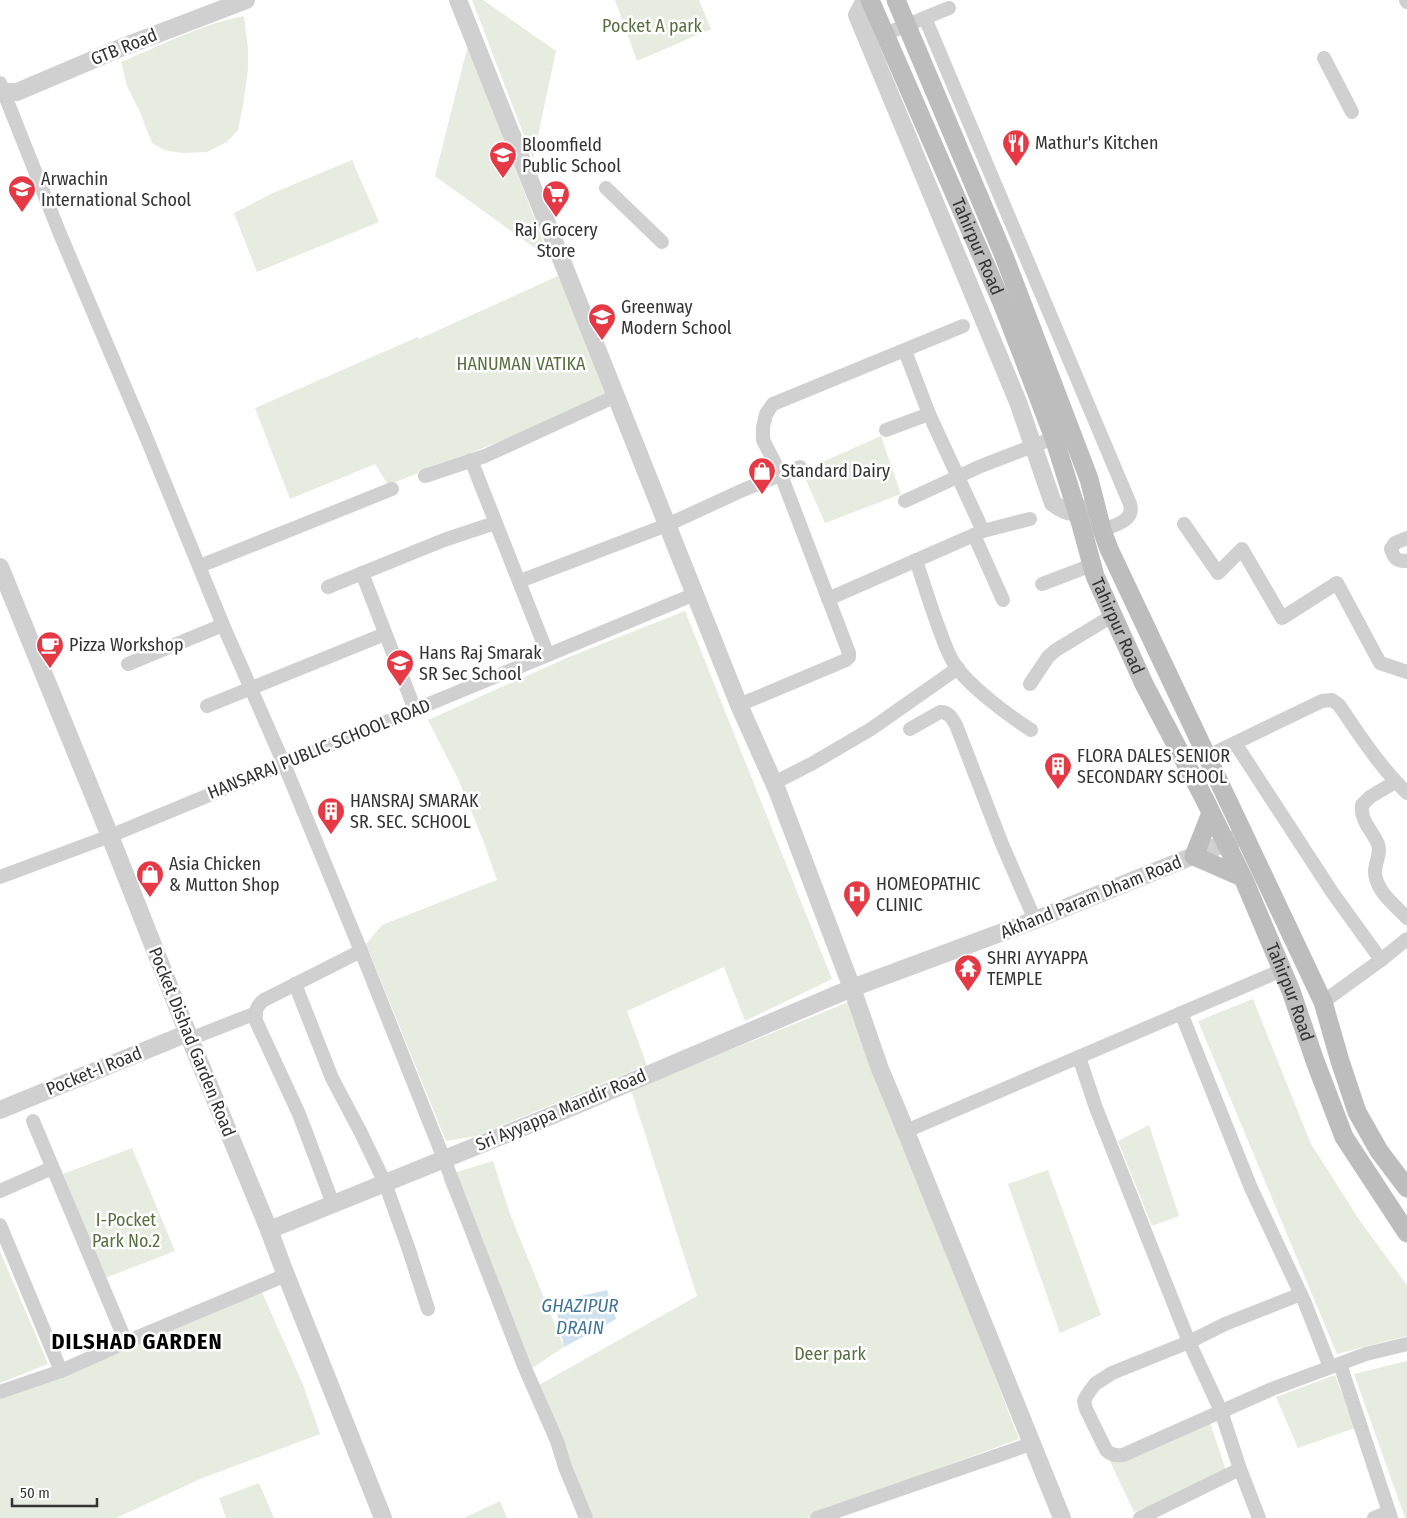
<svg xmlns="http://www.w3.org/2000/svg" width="1407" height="1518" font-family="'Fira Sans Condensed',sans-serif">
<rect width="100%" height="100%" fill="#fff"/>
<!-- green -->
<g fill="#e6ecdf">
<polygon points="472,0 483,0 556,51 533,159"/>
<polygon points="615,0 699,0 711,29 637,61"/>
<path d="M244,16L248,49V69L243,105L238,130L227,142L207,152L182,153L164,150L152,143L140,112L127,86L121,62C160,46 202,24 244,16Z"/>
<polygon points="468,45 550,259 435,176"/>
<polygon points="352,160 379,222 257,272 234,213 273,193"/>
<polygon points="558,276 616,396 388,485 375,464 290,499 255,408 418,337 419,339"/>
<polygon points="881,436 901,494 825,523 802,471"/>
<polygon points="685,611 832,979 745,1021 724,967 627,1011 647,1065 476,1136 446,1141 366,944 382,925 497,880 483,840 458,779 428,720 569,657"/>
<polygon points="1253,999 1311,1144 1360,1221 1407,1285 1407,1336 1337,1354 1198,1021"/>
<polygon points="851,1001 1019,1439 806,1518 582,1518 539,1385 697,1296 631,1090"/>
<polygon points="1149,1125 1179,1216 1152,1226 1118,1141"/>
<polygon points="132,1148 175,1251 105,1278 63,1174"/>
<polygon points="493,1161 510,1214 564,1347 526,1372 443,1179 457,1172"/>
<polygon points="1048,1170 1101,1315 1060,1333 1008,1184"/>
<polygon points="0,1251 48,1364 0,1383"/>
<polygon points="262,1292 304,1387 320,1434 200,1479 116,1518 0,1518 0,1399"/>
<polygon points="1407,1361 1407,1518 1405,1518 1354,1374"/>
<polygon points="1335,1375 1355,1428 1298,1448 1276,1397"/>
<polygon points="1209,1420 1228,1476 1181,1496 1134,1512 1108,1457"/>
<polygon points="259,1483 274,1518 226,1518 219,1498"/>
<polygon points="500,1501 507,1518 464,1518"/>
</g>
<!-- water -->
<polygon fill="#cfe2ee" points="607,1290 616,1319 564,1347 555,1302"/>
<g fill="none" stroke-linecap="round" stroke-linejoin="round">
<!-- minor -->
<g stroke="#d0d0d0" stroke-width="14">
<polyline points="1406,0 1407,2"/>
<path d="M925,18L1130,504C1135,521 1115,525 1102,530"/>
<polyline points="885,34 949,8"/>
<polyline points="1324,58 1352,112"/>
<polyline points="0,83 60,234 142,427 223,625 284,764 361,951 444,1159 524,1366 557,1441 565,1467 586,1518"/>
<polyline points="606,188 662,242"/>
<polyline points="905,351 929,414 983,531"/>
<polyline points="886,430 929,414"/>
<polyline points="471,460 548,655"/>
<polyline points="425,476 485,456 616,396"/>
<polyline points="905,501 981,466 1054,438"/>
<polyline points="1184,524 1218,573 1242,549 1282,618 1337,583 1380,663 1407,672"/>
<polyline points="974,535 1003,600"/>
<path d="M1407,538L1395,543L1391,549C1394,559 1397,561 1407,561"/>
<path d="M916,560C923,582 930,604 938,626C943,639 947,653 955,665C969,686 1009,716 1031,730"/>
<polyline points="200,566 392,489"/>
<polyline points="362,573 415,710"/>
<polyline points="520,581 667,525 743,490 800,467"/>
<polyline points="1042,584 1092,565"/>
<polyline points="328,587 444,540 495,523"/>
<polyline points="828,599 983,531 1030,519"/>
<polyline points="128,664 223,625"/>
<polyline points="1030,684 1048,657 1056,650 1112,616"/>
<polyline points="739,705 846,660 849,657 849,653 781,475 763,440 763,427 766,414 773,404 963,326"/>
<polyline points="207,706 385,634"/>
<path d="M910,729L940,712C949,712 952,718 956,725L1002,844L1035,920"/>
<polyline points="1235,743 1332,892 1381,960"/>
<path d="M1208,756L1322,701L1332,700L1339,705C1360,736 1380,767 1407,793"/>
<path d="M1395,782L1370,797L1362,805C1360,821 1372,830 1378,844C1381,853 1376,861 1375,870C1374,890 1395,905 1407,918"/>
<polyline points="774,783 813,763 871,729 958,668"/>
<polyline points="0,877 110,836 695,594"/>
<polyline points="295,984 332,1078 361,1133 385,1183 409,1250 428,1309"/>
<polyline points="1323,1002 1381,960 1407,939"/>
<polyline points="1181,1013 1251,1188 1305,1303 1330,1367"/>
<polyline points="190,1039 256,1013"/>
<polyline points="1079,1057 1096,1108 1189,1342 1221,1411 1240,1469 1259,1518"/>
<polyline points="33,1121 126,1342"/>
<polyline points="906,1131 1282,970"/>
<polyline points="0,1191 52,1168"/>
<path d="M333,1204L299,1114L256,1021C255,1011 256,1006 264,1000L361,951"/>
<polyline points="0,1225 61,1371"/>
<path d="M1301,1294L1225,1324L1189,1342L1112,1373L1095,1384L1087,1395L1084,1401L1086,1409L1106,1450C1111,1455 1116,1456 1123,1455L1272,1389L1366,1354L1407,1344"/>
<polyline points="1340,1364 1391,1518"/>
<polyline points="0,1392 61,1371 126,1342 286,1275"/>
<polyline points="817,1518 1031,1444"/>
<polyline points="1140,1518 1240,1469"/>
<polyline points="1374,1518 1389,1512"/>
</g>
<!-- tertiary -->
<g stroke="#d0d0d0" stroke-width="18">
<polyline points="458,0 739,705 777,790 852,988 880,1069 896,1107 1062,1518"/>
<path d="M865,0L857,15L1018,402L1053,503C1071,517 1076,513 1096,504"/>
<polyline points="4,92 17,92 123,47 246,0"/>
<polyline points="0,567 110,836 190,1039 269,1230 282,1265 383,1518"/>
<polyline points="0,1110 188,1033"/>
<polyline points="269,1230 558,1113 852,988 1035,920 1240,837"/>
</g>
<!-- secondary -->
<g stroke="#bdbdbd" stroke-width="19">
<path id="s1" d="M870,0L1003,305L1030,375L1054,438L1080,521L1095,576L1144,684L1205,800L1244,880L1291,991L1315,1061L1344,1137L1407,1233"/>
<polyline points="896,0 1004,256 1089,479 1102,530 1109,549 1323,1002 1340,1061 1357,1112 1379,1151 1407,1188"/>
<polyline points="1211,813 1194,856 1242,877"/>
</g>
</g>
<!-- icons -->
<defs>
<g id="restaurant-pin" transform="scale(1.4375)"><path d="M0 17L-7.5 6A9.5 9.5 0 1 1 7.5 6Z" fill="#e63946" stroke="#fff"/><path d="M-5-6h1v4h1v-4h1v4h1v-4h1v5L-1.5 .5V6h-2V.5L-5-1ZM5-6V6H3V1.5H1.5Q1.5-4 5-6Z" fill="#fff"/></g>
<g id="school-pin" transform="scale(1.4375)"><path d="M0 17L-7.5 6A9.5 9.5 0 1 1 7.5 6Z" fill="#e63946" stroke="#fff"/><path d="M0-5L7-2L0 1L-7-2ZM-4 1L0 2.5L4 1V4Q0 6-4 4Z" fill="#fff"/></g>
<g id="supermarket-pin" transform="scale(1.4375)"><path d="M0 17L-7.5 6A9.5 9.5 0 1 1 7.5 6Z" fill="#e63946" stroke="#fff"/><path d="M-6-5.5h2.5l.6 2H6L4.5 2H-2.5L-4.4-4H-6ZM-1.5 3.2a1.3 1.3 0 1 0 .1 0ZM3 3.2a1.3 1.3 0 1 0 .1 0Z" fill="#fff"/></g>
<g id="shop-pin" transform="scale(1.4375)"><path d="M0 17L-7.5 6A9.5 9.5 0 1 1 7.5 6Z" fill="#e63946" stroke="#fff"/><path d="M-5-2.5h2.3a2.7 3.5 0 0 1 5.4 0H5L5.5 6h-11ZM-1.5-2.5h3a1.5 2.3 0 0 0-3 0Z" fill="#fff"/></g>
<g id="cafe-pin" transform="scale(1.4375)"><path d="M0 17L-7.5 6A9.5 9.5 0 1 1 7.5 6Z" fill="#e63946" stroke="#fff"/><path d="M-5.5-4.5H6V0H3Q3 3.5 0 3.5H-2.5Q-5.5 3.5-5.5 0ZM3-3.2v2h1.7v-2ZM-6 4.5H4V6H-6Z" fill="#fff"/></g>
<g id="building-pin" transform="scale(1.4375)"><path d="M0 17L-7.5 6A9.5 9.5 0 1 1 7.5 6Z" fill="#e63946" stroke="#fff"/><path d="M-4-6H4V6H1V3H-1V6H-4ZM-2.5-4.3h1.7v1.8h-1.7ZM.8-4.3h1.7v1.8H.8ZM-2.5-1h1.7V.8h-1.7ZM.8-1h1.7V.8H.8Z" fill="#fff"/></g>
<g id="hospital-pin" transform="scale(1.4375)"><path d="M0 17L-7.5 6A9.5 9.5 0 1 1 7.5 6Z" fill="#e63946" stroke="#fff"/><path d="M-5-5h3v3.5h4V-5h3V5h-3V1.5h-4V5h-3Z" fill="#fff"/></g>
<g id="temple-pin" transform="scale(1.4375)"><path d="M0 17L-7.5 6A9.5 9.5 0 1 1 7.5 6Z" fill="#e63946" stroke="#fff"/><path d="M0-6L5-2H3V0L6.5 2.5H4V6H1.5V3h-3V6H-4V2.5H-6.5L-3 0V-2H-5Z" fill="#fff"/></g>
</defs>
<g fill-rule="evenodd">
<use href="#restaurant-pin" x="1016" y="143"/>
<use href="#school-pin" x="503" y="155"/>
<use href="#school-pin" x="22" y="189"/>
<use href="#supermarket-pin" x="556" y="194"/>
<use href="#school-pin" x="602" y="317"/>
<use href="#shop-pin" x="762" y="471"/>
<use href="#cafe-pin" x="50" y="645"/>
<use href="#school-pin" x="400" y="663"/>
<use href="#building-pin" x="1058" y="766"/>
<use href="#building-pin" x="331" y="811"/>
<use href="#shop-pin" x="150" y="874"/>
<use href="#hospital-pin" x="857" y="894"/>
<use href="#temple-pin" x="968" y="968"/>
</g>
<g text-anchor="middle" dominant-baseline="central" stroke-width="5" stroke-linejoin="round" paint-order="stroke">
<!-- park labels -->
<g font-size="18" fill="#56703f" stroke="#fff">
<text x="652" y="26">Pocket A park</text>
<text x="521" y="364">HANUMAN VATIKA</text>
<text x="126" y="1220">I-Pocket<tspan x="126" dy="21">Park No.2</tspan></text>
<text x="830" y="1354">Deer park</text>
</g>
<!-- street labels -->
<g font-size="18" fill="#333" stroke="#fff">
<text transform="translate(124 47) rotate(-22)">GTB Road</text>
<text stroke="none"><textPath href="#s1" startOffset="269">Tahirpur Road</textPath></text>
<text stroke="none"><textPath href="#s1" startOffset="674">Tahirpur Road</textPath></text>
<text transform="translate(319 749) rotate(-22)">HANSARAJ PUBLIC SCHOOL ROAD</text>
<text transform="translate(1091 897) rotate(-22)">Akhand Param Dham Road</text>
<text stroke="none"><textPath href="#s1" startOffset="1079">Tahirpur Road</textPath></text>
<text transform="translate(192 1042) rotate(68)">Pocket Dishad Garden Road</text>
<text transform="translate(94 1071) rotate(-22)">Pocket-I Road</text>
<text transform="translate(561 1110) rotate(-23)">Sri Ayyappa Mandir Road</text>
</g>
<!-- poi labels -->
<g font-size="18" fill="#333" stroke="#fff" text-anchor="start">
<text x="1035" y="143">Mathur's Kitchen</text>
<text x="522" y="145">Bloomfield<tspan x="522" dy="21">Public School</tspan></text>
<text x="41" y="179">Arwachin<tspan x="41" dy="21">International School</tspan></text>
<text x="556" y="230" text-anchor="middle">Raj Grocery<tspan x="556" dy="21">Store</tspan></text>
<text x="621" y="307">Greenway<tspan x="621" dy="21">Modern School</tspan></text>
<text x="781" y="471">Standard Dairy</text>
<text x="69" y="645">Pizza Workshop</text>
<text x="419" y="653">Hans Raj Smarak<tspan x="419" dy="21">SR Sec School</tspan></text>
<text x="1077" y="756">FLORA DALES SENIOR<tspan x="1077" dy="21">SECONDARY SCHOOL</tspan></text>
<text x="350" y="801">HANSRAJ SMARAK<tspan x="350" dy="21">SR. SEC. SCHOOL</tspan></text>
<text x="169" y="864">Asia Chicken<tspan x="169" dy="21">&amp; Mutton Shop</tspan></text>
<text x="876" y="884">HOMEOPATHIC<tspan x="876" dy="21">CLINIC</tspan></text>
<text x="987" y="958">SHRI AYYAPPA<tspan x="987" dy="21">TEMPLE</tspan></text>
</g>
<!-- water labels -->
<g font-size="19" font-style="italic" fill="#3f7597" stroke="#fff">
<text x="580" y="1305">GHAZIPUR<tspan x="580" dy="22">DRAIN</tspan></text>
</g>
<!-- district labels -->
<g font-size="22" font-weight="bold" letter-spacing="1" fill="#000" stroke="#fff">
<text x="137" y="1341">DILSHAD GARDEN</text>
</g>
</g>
<!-- scale -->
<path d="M12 1498v8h85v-8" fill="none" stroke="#333333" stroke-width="2.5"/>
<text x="20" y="1498" font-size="15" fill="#333333" stroke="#ffffff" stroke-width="4" paint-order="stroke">50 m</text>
</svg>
